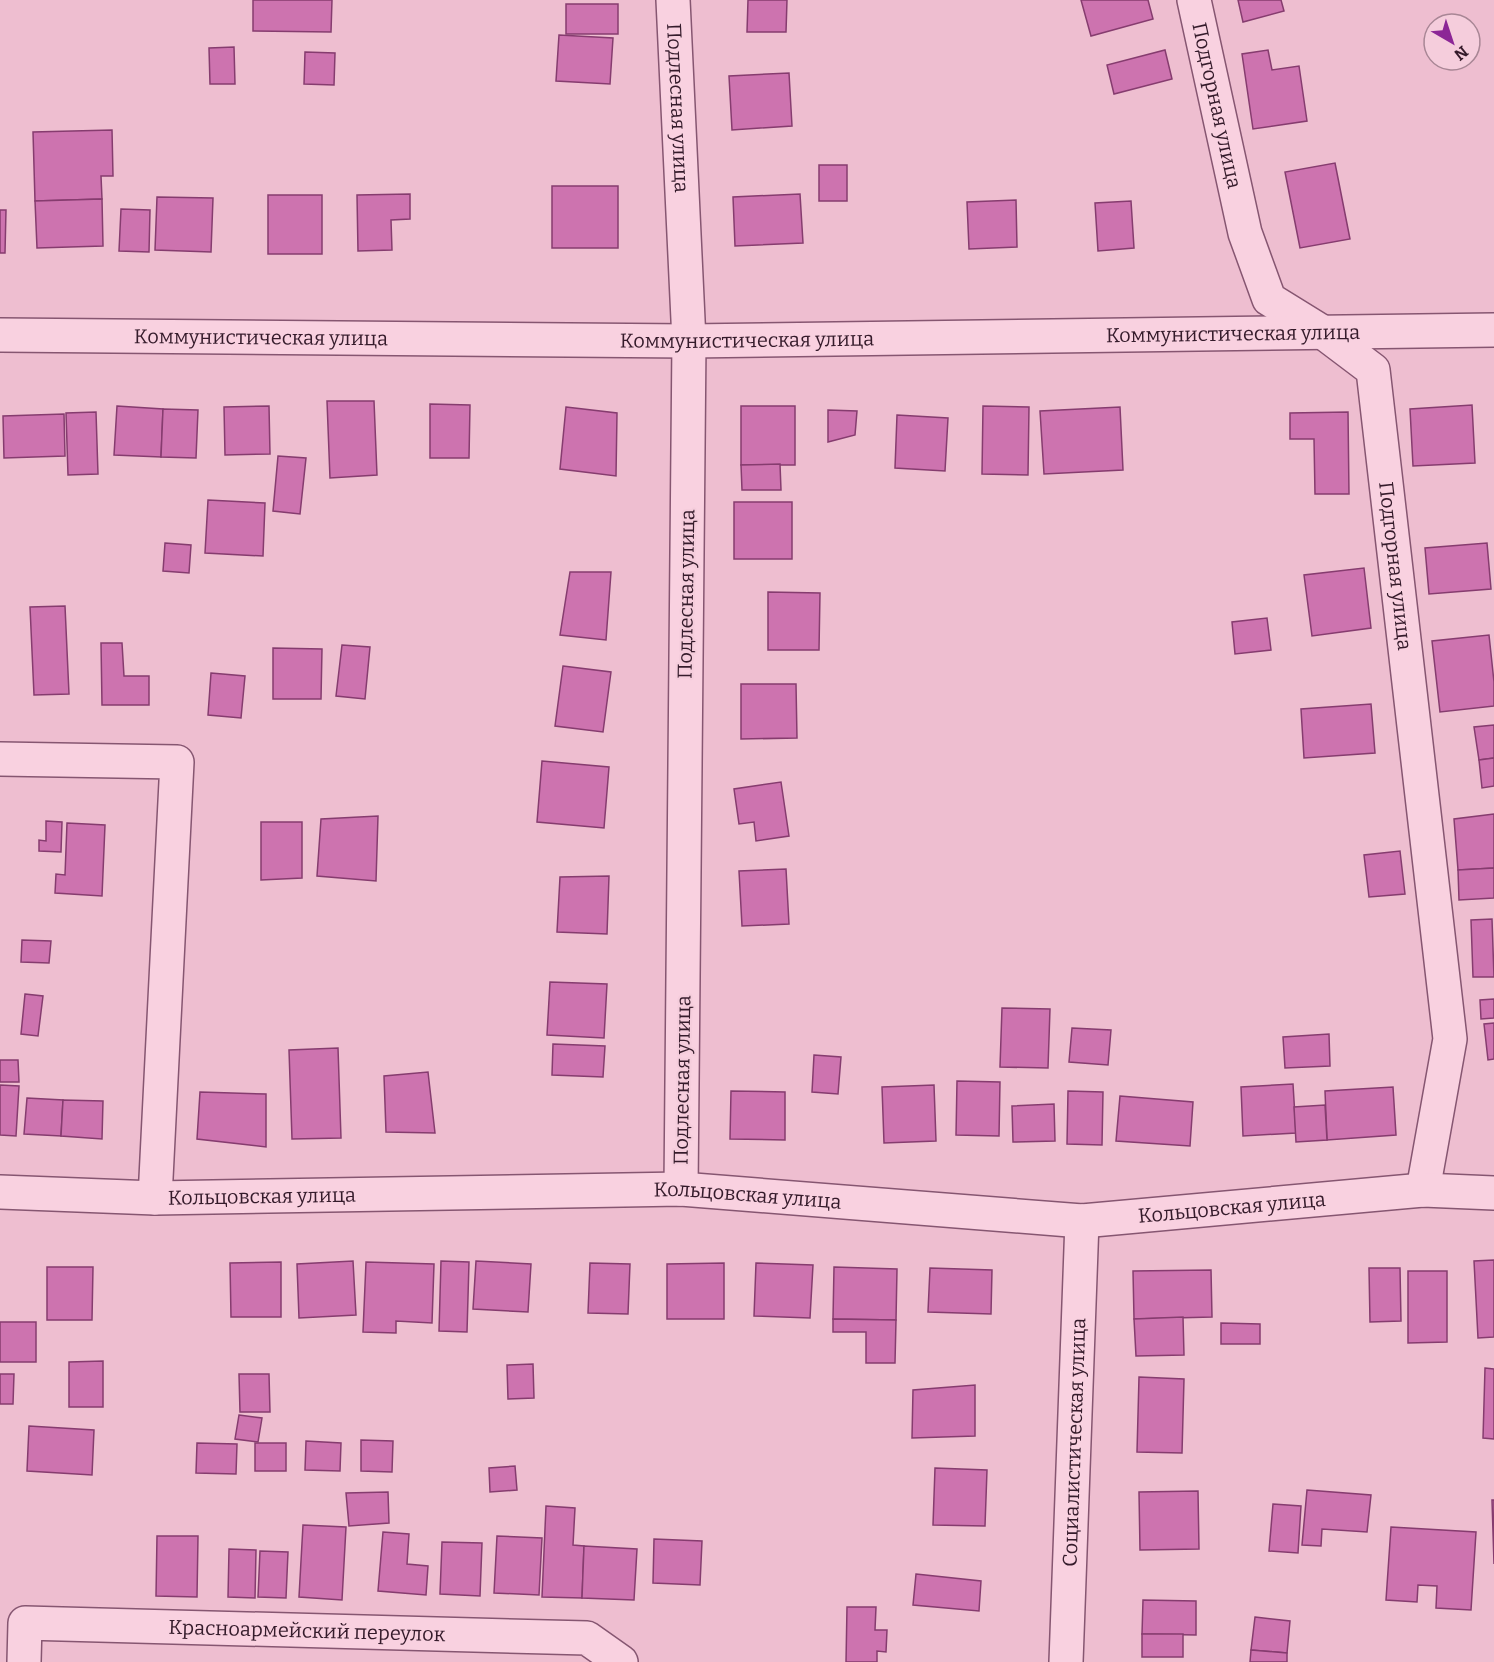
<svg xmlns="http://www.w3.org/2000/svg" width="1494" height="1662" font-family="Bitter,serif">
<rect width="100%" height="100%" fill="#eebed0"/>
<!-- building -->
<g fill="#cd73af" stroke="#863c6f" stroke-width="1.5">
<polygon points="253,0 332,0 331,32 253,31"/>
<polygon points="748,0 787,0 786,32 747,32"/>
<polygon points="1081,0 1148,0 1153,19 1091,36"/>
<polygon points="1238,0 1281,0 1284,11 1243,22"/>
<rect x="566" y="4" width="52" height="30"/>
<polygon points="559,35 613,38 610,84 556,81"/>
<polygon points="234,47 235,84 210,84 209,48"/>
<polygon points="1165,50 1172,79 1114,94 1107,65"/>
<polygon points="1268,50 1272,70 1299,66 1307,121 1253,129 1242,54"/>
<polygon points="305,52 335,53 334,85 304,84"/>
<polygon points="789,73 792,126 732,130 729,76"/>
<polygon points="112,130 113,176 101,176 102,199 35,201 33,132"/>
<polygon points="1335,163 1350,239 1300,248 1285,172"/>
<rect x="819" y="165" width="28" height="36"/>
<rect x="552" y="186" width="66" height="62"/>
<polygon points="410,194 410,219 391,220 392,250 358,251 357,195"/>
<polygon points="800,194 803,243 735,246 733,197"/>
<rect x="268" y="195" width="54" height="59"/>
<polygon points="157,197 213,198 211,252 155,250"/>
<polygon points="102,199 103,246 37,248 35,201"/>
<polygon points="1016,200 1017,247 969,249 967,202"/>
<polygon points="1131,201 1134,248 1098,251 1095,203"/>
<polygon points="121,209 150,210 149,252 119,251"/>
<polygon points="0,210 6,210 5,253 0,253"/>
<polygon points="327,401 374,401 377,475 330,478"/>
<polygon points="430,404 470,405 469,458 430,458"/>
<polygon points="1472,405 1475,463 1413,466 1410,409"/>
<polygon points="117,406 163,409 161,457 114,455"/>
<polygon points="269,406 270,454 225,455 224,407"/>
<rect x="741" y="406" width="54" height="59"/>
<polygon points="983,406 1029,407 1028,475 982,474"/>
<polygon points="566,407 617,413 616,476 560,469"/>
<polygon points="1120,407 1123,470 1044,474 1040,411"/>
<polygon points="163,409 198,410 196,458 161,457"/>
<polygon points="828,410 857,411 855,435 828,442"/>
<polygon points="96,412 98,474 68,475 66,413"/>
<polygon points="1348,412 1349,494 1315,494 1314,439 1290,439 1290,413"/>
<polygon points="64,414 65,456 4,458 3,416"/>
<polygon points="897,415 948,418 945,471 895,468"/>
<polygon points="278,456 306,458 300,514 273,511"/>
<polygon points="780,464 781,490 742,490 741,465"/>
<polygon points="208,500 265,503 263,556 205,553"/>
<rect x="734" y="502" width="58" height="57"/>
<polygon points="165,543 191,545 189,573 163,571"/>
<polygon points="1487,543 1491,589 1429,594 1425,548"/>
<polygon points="1364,568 1371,628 1312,636 1304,575"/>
<polygon points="570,572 611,572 606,640 560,635"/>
<polygon points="768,592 820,593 819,650 768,650"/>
<polygon points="65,606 69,694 34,695 30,607"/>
<polygon points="1267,618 1271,650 1235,654 1232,622"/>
<polygon points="1489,635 1494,682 1494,706 1440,712 1432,641"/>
<polygon points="101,643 122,643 124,676 149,676 149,705 102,705"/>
<polygon points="342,645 370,647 365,699 336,696"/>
<polygon points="273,648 322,649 321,699 273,699"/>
<polygon points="563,666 611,672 603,732 555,726"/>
<polygon points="211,673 245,676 241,718 208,715"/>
<polygon points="741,684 796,684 797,738 741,739"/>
<polygon points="1371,704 1375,753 1304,758 1301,709"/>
<polygon points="1494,725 1494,758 1479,760 1474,727"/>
<polygon points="1494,758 1494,786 1482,788 1479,760"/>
<polygon points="542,761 609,767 604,828 537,822"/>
<polygon points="781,782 789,836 756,841 754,822 739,824 734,789"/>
<polygon points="1494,814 1494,868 1458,870 1454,819"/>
<polygon points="378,816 376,881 317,876 321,819"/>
<polygon points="46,821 62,822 61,852 39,851 39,840 46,841"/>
<polygon points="261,822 302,822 302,878 261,880"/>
<polygon points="67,823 105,825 102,896 55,893 56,874 65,875"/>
<polygon points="1400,851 1405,894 1369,897 1364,855"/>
<polygon points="1494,868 1494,898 1459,900 1458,870"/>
<polygon points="786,869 789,924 742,926 739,871"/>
<polygon points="609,876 607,934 557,932 560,877"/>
<polygon points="1492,919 1494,977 1473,977 1471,920"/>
<polygon points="22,940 51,941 49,963 21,962"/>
<polygon points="550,982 607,984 604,1038 547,1035"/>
<polygon points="25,994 43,996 38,1036 21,1034"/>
<polygon points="1494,999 1494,1018 1481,1019 1480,1000"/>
<polygon points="1002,1008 1050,1009 1048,1068 1000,1067"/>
<polygon points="1494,1023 1494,1059 1488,1060 1484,1024"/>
<polygon points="1072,1028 1111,1030 1108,1065 1069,1062"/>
<polygon points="1329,1034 1330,1066 1285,1068 1283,1037"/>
<polygon points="553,1044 605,1046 603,1077 552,1075"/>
<polygon points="338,1048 341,1138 292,1139 289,1050"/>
<polygon points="814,1055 841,1057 838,1094 812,1092"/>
<polygon points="0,1060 18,1060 19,1082 0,1082"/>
<polygon points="428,1072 435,1133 386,1132 384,1076"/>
<polygon points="957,1081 1000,1082 999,1136 956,1135"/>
<polygon points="1293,1084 1296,1133 1243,1136 1241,1087"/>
<polygon points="0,1085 19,1086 16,1136 0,1135"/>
<polygon points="934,1085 936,1141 884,1143 882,1087"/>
<polygon points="1393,1087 1396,1135 1327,1140 1325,1091"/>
<polygon points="731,1091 785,1092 785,1140 730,1139"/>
<polygon points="1068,1091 1103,1092 1102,1145 1067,1144"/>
<polygon points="200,1092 266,1094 266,1147 197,1139"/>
<polygon points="1120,1096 1193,1102 1190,1146 1116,1141"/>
<polygon points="27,1098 63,1100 61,1136 24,1134"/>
<polygon points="63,1100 103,1101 102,1139 61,1136"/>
<polygon points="1054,1104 1055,1141 1013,1142 1012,1106"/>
<polygon points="1325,1105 1327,1140 1296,1142 1294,1107"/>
<polygon points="1494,1260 1494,1337 1478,1338 1474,1261"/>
<polygon points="353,1261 356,1315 299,1318 297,1264"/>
<polygon points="441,1261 469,1262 467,1332 439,1331"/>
<polygon points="476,1261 531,1264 528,1312 473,1309"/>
<polygon points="281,1262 281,1317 231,1317 230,1263"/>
<polygon points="366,1262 434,1264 432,1323 396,1321 396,1333 363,1332"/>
<polygon points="590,1263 630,1264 628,1314 588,1313"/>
<polygon points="724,1263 724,1319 667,1319 667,1264"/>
<polygon points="756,1263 813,1265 810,1318 754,1316"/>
<polygon points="47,1267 93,1267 92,1320 47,1320"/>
<polygon points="834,1267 897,1269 896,1320 833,1319"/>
<polygon points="930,1268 992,1270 991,1314 928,1312"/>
<polygon points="1369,1268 1400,1268 1401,1321 1370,1322"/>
<polygon points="1211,1270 1212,1317 1134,1319 1133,1271"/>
<polygon points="1408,1271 1447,1271 1447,1342 1408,1343"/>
<polygon points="1183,1317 1184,1355 1136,1356 1134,1319"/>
<polygon points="833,1319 896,1320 895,1363 866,1363 866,1332 833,1332"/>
<rect x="0" y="1322" width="36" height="40"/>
<polygon points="1221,1323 1260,1324 1260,1344 1221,1344"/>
<polygon points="103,1361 103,1407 69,1407 69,1362"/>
<polygon points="533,1364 534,1398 508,1399 507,1365"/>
<polygon points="1485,1368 1494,1369 1494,1439 1483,1438"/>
<polygon points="0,1374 14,1374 13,1404 0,1404"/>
<polygon points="239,1374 269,1374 270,1412 240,1412"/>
<polygon points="1139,1377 1184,1379 1182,1453 1137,1452"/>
<polygon points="975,1385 975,1436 912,1438 913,1390"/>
<polygon points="239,1415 262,1418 258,1442 235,1439"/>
<polygon points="29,1426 94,1430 92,1475 27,1471"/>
<polygon points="361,1440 393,1441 392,1472 361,1471"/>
<polygon points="306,1441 341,1443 340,1471 305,1470"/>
<polygon points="197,1443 237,1444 236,1474 196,1473"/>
<rect x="255" y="1443" width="31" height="28"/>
<polygon points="515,1466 517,1490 490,1492 489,1468"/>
<polygon points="935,1468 987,1470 985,1526 933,1525"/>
<polygon points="1307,1490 1371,1495 1367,1532 1322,1529 1321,1546 1302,1545"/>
<polygon points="1198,1491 1199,1549 1140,1550 1139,1492"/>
<polygon points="388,1492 389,1523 349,1526 346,1493"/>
<polygon points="1492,1500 1494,1500 1494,1564"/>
<polygon points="1273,1504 1301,1506 1298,1553 1269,1551"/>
<polygon points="546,1506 575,1508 573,1545 584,1546 582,1598 542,1597"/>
<polygon points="303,1525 346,1527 342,1600 299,1597"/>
<polygon points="1391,1527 1476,1532 1471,1610 1436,1608 1437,1586 1418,1585 1417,1602 1386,1600"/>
<polygon points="383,1532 409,1534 407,1564 428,1566 426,1595 378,1591"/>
<polygon points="157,1536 198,1536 197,1597 156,1596"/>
<polygon points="497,1536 542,1538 539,1595 494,1593"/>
<polygon points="654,1539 702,1541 700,1585 653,1583"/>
<polygon points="442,1542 482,1543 480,1596 440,1594"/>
<polygon points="584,1546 637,1549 634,1600 582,1598"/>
<polygon points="229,1549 256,1550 255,1598 228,1597"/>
<polygon points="260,1551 288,1552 286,1598 258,1597"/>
<polygon points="916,1574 981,1581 979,1611 913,1605"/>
<polygon points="1143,1600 1196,1601 1196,1635 1142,1634"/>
<polygon points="847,1607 876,1607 875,1630 887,1630 886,1652 877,1651 877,1662 846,1662"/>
<polygon points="1255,1617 1290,1621 1287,1653 1251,1650"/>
<rect x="1142" y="1634" width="41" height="23"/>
<polygon points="1251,1650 1287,1653 1287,1662 1250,1662"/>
</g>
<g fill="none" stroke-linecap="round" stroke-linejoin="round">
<!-- street casing -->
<g stroke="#865671" stroke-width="36">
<g id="street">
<path id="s1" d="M673,0L689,341L681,1189"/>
<path id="s2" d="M1194,0L1245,233L1269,299L1324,333L1373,370L1450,1039L1423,1190"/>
<path id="s3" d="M0,335L689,341L1494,330"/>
<polyline points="0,759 177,762 155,1198"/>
<path id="s4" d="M0,1192L155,1198L681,1189L1082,1221L1423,1190L1494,1193"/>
<path id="s5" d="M24,1662L25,1623L587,1638L621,1662"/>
<path id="s6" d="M1066,1662L1082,1221"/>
</g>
</g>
<!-- street -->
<use href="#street" stroke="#f9d1e0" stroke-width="33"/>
</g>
<g text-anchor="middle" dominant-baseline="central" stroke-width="4.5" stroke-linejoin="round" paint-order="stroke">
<!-- street labels -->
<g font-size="20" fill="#351b2b" stroke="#f5cddc">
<text stroke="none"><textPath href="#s2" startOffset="108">Подгорная улица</textPath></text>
<text stroke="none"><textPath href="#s1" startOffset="108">Подлесная улица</textPath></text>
<text stroke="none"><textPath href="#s3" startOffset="1233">Коммунистическая улица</textPath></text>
<text stroke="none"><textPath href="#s3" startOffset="261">Коммунистическая улица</textPath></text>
<text stroke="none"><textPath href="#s3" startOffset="747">Коммунистическая улица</textPath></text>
<text stroke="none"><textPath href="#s2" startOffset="632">Подгорная улица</textPath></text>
<text transform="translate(686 594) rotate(-89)">Подлесная улица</text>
<text transform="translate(682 1080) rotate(-89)">Подлесная улица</text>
<text stroke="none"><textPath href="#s4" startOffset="262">Кольцовская улица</textPath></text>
<text stroke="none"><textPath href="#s4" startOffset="748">Кольцовская улица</textPath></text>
<text stroke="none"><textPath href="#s4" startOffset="1234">Кольцовская улица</textPath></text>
<text stroke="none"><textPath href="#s6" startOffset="220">Социалистическая улица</textPath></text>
<text stroke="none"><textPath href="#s5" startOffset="321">Красноармейский переулок</textPath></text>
</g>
</g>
<!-- north arrow -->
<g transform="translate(1452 42) rotate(141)"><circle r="28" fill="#f5cddc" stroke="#a88695" stroke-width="1.5"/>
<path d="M0-4.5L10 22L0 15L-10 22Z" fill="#8c2696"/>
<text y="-9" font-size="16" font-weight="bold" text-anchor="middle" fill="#351b2b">N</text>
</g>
</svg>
